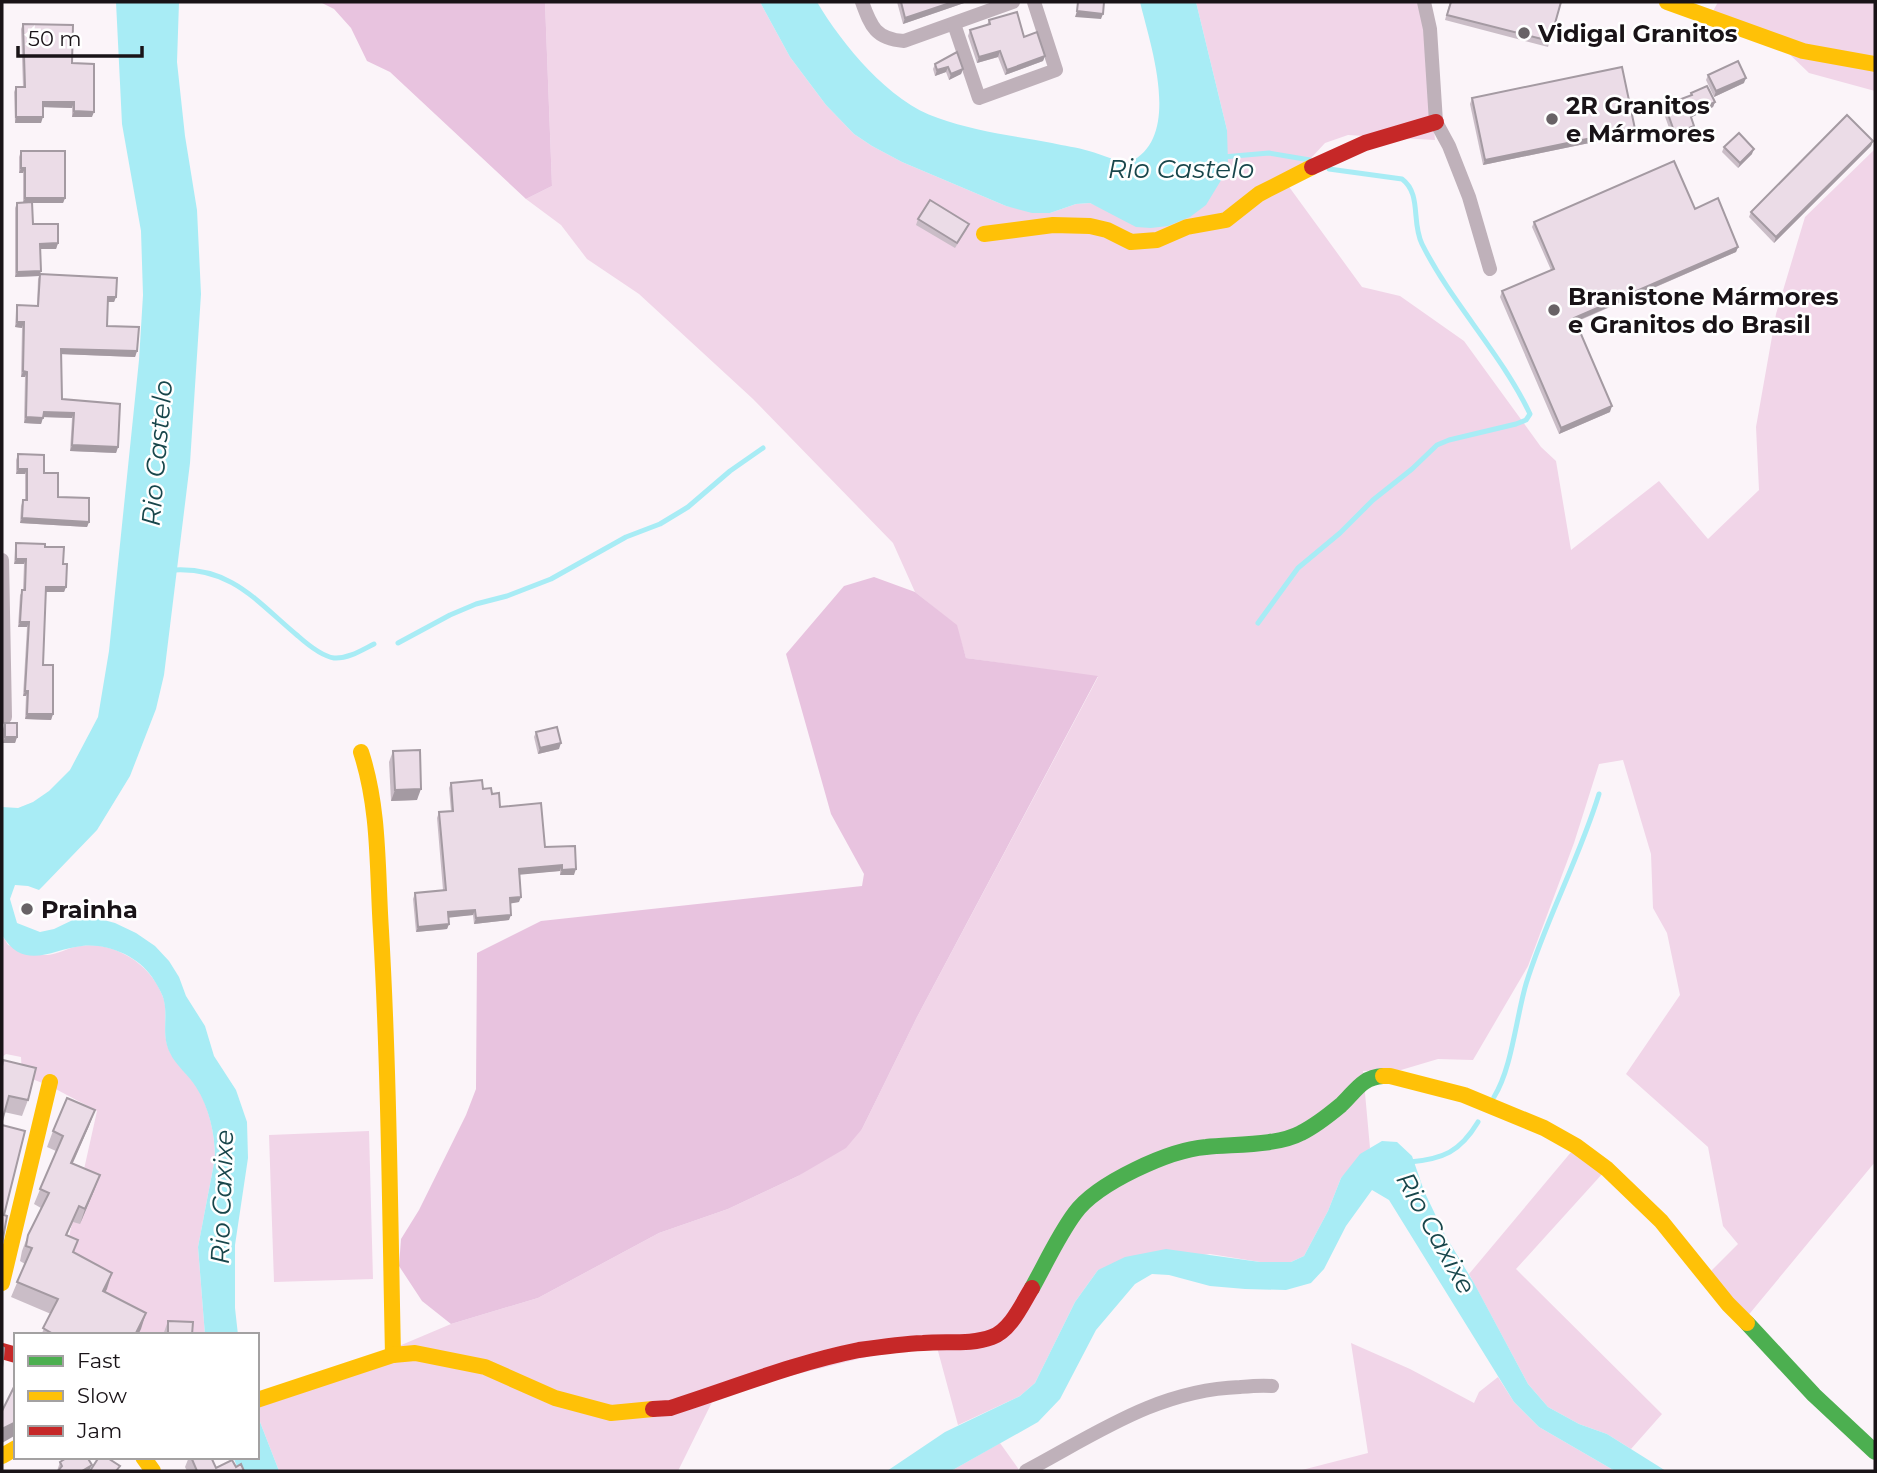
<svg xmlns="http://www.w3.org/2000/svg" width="1877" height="1473" font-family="Montserrat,sans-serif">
<rect width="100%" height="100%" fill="#fbf4f9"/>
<!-- green -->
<g fill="#f1d5e8">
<polygon points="545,2 760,2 790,57 826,105 854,134 872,146 902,162 1006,206 1050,213 1076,204 1090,203 1112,213 1227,130 1196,2 1422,2 1435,140 1348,135 1325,143 1287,184 1362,287 1400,296 1464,341 1541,447 1556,461 1571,550 1659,481 1708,539 1759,490 1756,427 1776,314 1805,217 1875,149 1875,1162 1746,1318 1707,1275 1738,1244 1723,1226 1708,1147 1626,1074 1680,995 1667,933 1653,908 1651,854 1623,760 1599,764 1574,843 1528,966 1473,1060 1438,1059 1401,1070 1363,1071 1370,1148 1341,1178 1328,1211 1304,1256 1291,1262 1260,1262 1210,1254 1098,1270 1075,1302 1035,1383 1020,1396 958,1425 935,1340 716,1394 678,1471 279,1471 260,1422 257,1406 451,1324 538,1298 659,1233 728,1209 798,1176 862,1129 917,1017 1098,677 966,658 956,625 915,592 893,543 753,399 639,294 587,259 561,225 526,199 552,186"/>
<polygon points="1718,2 1875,2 1875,91 1809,73 1783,48 1706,24"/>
<path d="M2,935L8,945C19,948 32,954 44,955C55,956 69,947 80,946C115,941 153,965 164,1000C168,1015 161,1034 170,1052C176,1065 188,1074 196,1086C209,1106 215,1134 215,1158L198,1247L205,1335H136L56,1295L97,1111L50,1086L22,1075L21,1057L6,1054L2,1057Z"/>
<polygon points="369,1131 373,1279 274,1282 269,1135"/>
<polygon points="1572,1151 1603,1173 1516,1269 1662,1414 1631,1449 1607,1434 1579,1424 1548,1407 1528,1384 1469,1274"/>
<polygon points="1351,1343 1410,1369 1474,1403 1479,1392 1498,1377 1514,1402 1539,1427 1615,1471 1298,1471 1368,1453"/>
<polygon points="1000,1443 1020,1471 951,1471"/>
</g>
<!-- forest -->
<g fill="#e8c3df">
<polygon points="320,2 545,2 552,186 526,199 390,72 367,61 351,28 334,9"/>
<polygon points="874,577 915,592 957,625 966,658 1098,676 917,1017 862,1129 846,1148 798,1176 728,1209 659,1233 538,1298 451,1324 422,1301 399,1266 401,1239 419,1210 466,1115 476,1089 477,953 541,921 862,886 864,874 831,814 786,654 844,586"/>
</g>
<!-- water -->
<g fill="#a8ecf5">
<path d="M116,2H179L177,62L185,136L197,210L201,294L190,463L164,675L156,709L130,776L97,830L43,886L39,890L28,886L15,885L10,899L17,923L40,932L54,929L79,917L100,919L115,923L136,933L155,946L169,961L179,977L186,996L205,1026L214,1056L236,1090L247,1122L248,1158L235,1245V1308L238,1335H205L198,1247L215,1158C215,1134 209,1107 196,1087C189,1075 176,1066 170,1053C161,1035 168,1018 164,1001C163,994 156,983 152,977C138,956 107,943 82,946C52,949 24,972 2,935V807L18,808L33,802L49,791L70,770L98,717L109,651L139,360L143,295L141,231L122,124Z"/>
<path d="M760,2H817C842,44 889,102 938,118C974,131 1014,136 1052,143C1064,146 1077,147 1089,151C1103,155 1115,161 1130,162C1183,137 1150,44 1140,2H1196L1227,130L1228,163L1223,177L1206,205L1190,217L1168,226L1151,228L1136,227L1090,203L1076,204L1050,213H1032L1006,206L902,162L872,146L854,134L826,105L790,57Z"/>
<polygon points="1382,1141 1397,1142 1412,1156 1424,1191 1445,1235 1474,1283 1528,1384 1548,1407 1579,1424 1607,1434 1666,1471 1615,1471 1539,1427 1514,1402 1389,1200 1372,1190 1346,1226 1324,1269 1311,1283 1286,1290 1245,1289 1210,1286 1169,1275 1152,1274 1135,1284 1096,1330 1060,1399 1038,1422 951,1471 887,1471 945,1432 1020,1396 1035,1383 1075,1302 1098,1270 1125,1257 1166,1249 1260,1262 1291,1262 1304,1256 1328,1211 1341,1178 1360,1154"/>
<polygon points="257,1414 260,1422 279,1471 239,1471 233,1457 257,1457"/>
</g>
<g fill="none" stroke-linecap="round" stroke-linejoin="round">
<!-- stream -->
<g stroke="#a8ecf5" stroke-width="5">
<polyline points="1223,157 1269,153 1310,160"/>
<path d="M174,570C232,567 257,602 298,636C307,644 321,656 334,658C348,659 362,650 374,644"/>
<path d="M1258,623L1298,568L1340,533L1373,500L1412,469L1437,445L1449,440L1516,424L1526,420L1530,414C1501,353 1452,304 1422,244C1411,222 1422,194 1402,179L1329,169"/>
<polyline points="398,643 450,615 476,604 507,596 551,579 626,537 660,524 688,507 730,471 763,448"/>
<path d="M1494,1097C1512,1068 1516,1018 1526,984C1546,919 1579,859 1599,794"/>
<path d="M1410,1162C1443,1159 1460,1152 1478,1122"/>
</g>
<!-- street -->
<g stroke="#bfb1ba" stroke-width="14">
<path d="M862,2C871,27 876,39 904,41L1013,2"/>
<polyline points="1424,2 1430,29 1436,122 1449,146 1469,197 1490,269"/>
<polyline points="954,24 979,98 1056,70 1034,2"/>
<polyline points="2,560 5,717"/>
<path d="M1026,1471C1096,1434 1157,1390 1240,1387C1251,1386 1261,1385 1272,1386"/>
</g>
<!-- fast -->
<g stroke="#4caf50" stroke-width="16">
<path d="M1032,1288C1046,1263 1058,1236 1075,1213C1097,1183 1169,1150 1206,1147C1234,1144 1277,1146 1301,1133C1315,1126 1329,1115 1341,1105C1355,1092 1362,1077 1383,1076"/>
<polyline points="1747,1323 1814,1395 1875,1452"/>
</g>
<!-- slow -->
<g stroke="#ffc107" stroke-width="16">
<polyline points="1667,2 1803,51 1875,64"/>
<polyline points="984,234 1053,225 1090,226 1107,230 1131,242 1157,240 1187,227 1226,220 1259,194 1312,167"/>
<path d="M361,752C380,810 377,871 381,931C389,1072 390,1214 393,1355"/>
<polyline points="1383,1076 1390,1076 1464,1095 1544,1128 1576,1146 1607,1169 1661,1221 1728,1304 1747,1323"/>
<polyline points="2,1283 50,1082"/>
<polyline points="257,1400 393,1355 415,1353 485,1367 555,1398 611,1413 653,1409"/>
<polyline points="2,1456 16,1448"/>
<polyline points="143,1457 153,1471"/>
</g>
<!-- jam -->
<g stroke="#c62828" stroke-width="16">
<polyline points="1312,167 1365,143 1436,122"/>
<polyline points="2,1351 16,1355"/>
<path d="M653,1409L670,1408C733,1388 794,1363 859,1350C880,1347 902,1344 923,1343C946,1341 971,1345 992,1337C1011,1330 1022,1304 1032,1288"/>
</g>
</g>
<!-- wall -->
<g fill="#cabdc7">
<polygon points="897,2 967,2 903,24"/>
<polygon points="1450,2 1561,2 1548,47 1445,20"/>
<polygon points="989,20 1024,37 1045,56 1043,61 1005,75 998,57 977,63 968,36 970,30 987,25"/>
<polygon points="23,24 72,63 92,117 72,117 72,108 43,107 41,123 15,123 14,92 16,87 23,87 21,29"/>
<polygon points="935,64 963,69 961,74 949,80 946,72 935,76 933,69"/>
<polygon points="1708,75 1744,83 1714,97 1706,80"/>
<polygon points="1691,93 1715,102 1713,107 1691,117 1692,132 1673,139 1663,111 1665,105 1690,96"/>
<polygon points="1472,98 1633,134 1483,165 1470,104"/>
<polygon points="1873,141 1871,146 1774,243 1749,217 1751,212"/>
<polygon points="1724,147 1752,154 1738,168 1722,152"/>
<polygon points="21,151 65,198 63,203 32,203 33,224 58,243 56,249 40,249 41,271 39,276 15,277 15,208 17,203 23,203 23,173 19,173 19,157"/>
<polygon points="1695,209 1738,247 1736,252 1576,322 1610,412 1559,434 1500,297 1502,291 1551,270 1532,227 1534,222"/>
<polygon points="918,219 967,229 955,248 916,225"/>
<polygon points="40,274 116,297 114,302 108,302 107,326 137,351 135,357 61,354 62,399 118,447 116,453 70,451 72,418 43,417 41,424 24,423 25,377 21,377 22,328 15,327 16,310 17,305 37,306 38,279"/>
<polygon points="18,454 44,473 58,497 89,522 87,527 20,523 21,506 23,500 25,500 25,474 16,474 16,460"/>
<polygon points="16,543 45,547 63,564 66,587 64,592 46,592 43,665 53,714 51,720 25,719 26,696 23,696 27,627 18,627 20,595 23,590 24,564 14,564 15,548"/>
<polygon points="5,723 17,737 15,743 3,743 3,729"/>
<polygon points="536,732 559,749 538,754 534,737"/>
<polygon points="393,751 417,800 391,801 389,762"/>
<polygon points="451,783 483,789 492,794 500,807 545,847 574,875 560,875 560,871 519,874 519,902 510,903 509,920 474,924 473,915 448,917 449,924 447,929 416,932 413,899 415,893 443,890 437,818 439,812 451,811 449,788"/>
<polygon points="2,1064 28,1100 22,1116 4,1112"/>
<polygon points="95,1110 89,1126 73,1163 100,1175 80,1224 73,1222 67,1235 74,1252 107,1289 105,1292 146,1313 138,1335 41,1335 51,1314 11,1297 25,1264 20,1261 22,1251 28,1235 41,1208 34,1204 56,1151 47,1147 53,1131"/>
<polygon points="168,1321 192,1335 163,1335"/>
<polygon points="189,1457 211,1457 216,1468 236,1467 244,1471 187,1471 185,1467"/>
<polygon points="60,1462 89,1471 57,1471"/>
</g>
<!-- shaded-wall -->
<g fill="#a49aa2">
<polygon points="953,2 967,2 903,24 905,18"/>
<polygon points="1077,11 1103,14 1101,19 1075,17"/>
<polygon points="1000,51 998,57 977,63 979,57"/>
<polygon points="1045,56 1043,61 1005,75 1007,70"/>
<polygon points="948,67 946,72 935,76 937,70"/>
<polygon points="963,69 961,74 949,80 951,74"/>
<polygon points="1746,78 1744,83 1714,97 1716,91"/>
<polygon points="43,102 74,102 72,108 41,107"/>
<polygon points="1715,102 1713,107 1688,119 1690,114"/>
<polygon points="74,111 94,112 92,117 72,117"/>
<polygon points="16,117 43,117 41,123 15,123"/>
<polygon points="1694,126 1692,132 1673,139 1675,134"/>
<polygon points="1635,129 1633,134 1483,165 1485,160"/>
<polygon points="1873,141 1871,146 1774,243 1776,237"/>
<polygon points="1754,149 1752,154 1738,168 1740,163"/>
<polygon points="21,168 25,168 23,173 19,173"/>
<polygon points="25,198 65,198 63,203 23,203"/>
<polygon points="58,243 56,249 38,249 40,244"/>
<polygon points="1738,247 1736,252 1572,323 1574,318"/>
<polygon points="41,271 39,276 15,277 17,272"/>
<polygon points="108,297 116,297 114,302 106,302"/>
<polygon points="17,322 24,322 22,328 15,327"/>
<polygon points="61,349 137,351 135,357 59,354"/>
<polygon points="23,371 27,372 25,377 21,377"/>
<polygon points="1612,406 1610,412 1559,434 1561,428"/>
<polygon points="44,412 74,413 72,418 42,417"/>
<polygon points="26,417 43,418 41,424 24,423"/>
<polygon points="72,445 118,447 116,453 70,451"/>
<polygon points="18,469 27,469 25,474 16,474"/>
<polygon points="22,518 89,522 87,527 20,523"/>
<polygon points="16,559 26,559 24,564 14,564"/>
<polygon points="46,587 66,587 64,592 44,592"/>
<polygon points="20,622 29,622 27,627 18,627"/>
<polygon points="25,691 28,691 26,696 23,696"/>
<polygon points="27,714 53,714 51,720 25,719"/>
<polygon points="5,737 17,737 15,743 3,743"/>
<polygon points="561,743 559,749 538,754 540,748"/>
<polygon points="421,789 417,800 391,801 395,790"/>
<polygon points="562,865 560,871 517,875 519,869"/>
<polygon points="576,869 574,875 560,875 562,870"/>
<polygon points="521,897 519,902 508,904 510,898"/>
<polygon points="475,910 473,915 446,918 448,912"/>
<polygon points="511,915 509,920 474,924 476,918"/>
<polygon points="449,924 447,929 416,932 418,927"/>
<polygon points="95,1110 89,1126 66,1178 71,1163"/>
<polygon points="100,1175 94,1191 80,1224 85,1209"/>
<polygon points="112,1273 107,1289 97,1307 103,1291"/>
<polygon points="146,1313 141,1329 138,1335 135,1335"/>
<polygon points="16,1422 16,1435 2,1443 2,1429"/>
<polygon points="92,1465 89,1471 82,1471"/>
</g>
<!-- building -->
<g fill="#ebdce7" stroke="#a49aa2" stroke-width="2">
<polygon points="901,2 953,2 905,18"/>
<polygon points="1078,2 1104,2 1103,14 1077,11"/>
<polygon points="1451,2 1561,2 1550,41 1447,15"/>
<polygon points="1017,12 1024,37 1037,32 1045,56 1007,70 1000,51 979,57 970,30 990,24 989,20"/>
<polygon points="23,24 73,25 72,63 94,64 94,112 74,111 74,102 43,102 43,117 16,117 16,87 25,87"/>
<polygon points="957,52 963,69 951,74 948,67 937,70 935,64"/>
<polygon points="1738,61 1746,78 1716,91 1708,75"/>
<polygon points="1622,67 1635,129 1485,160 1472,98"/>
<polygon points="1707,86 1715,102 1690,114 1694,126 1675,134 1665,105 1692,95 1691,93"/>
<polygon points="1847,115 1873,141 1776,237 1751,212"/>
<polygon points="1739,133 1754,149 1740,163 1724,147"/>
<polygon points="21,151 65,151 65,198 25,198 25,168 21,168"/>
<polygon points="1674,161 1695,209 1718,198 1738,247 1574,318 1612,406 1561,428 1502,291 1554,269 1534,222"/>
<polygon points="930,200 969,224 957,243 918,219"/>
<polygon points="32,202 33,224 58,224 58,243 40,244 41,271 17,272 17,203"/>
<polygon points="40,274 117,278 116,297 108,297 107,326 139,327 137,351 61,349 62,399 120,404 118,447 72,445 74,413 44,412 43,418 26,417 27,372 23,371 24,322 17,322 17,305 38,306"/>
<polygon points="18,454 44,455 44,473 58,473 58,497 89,498 89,522 22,518 23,500 27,500 27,469 18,469"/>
<polygon points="16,543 45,544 45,547 64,547 63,564 67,564 66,587 46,587 43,665 53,665 53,714 27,714 28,691 25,691 29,622 20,622 22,590 25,590 26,559 16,559"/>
<rect x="5" y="723" width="12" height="14"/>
<polygon points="557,727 561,743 540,748 536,732"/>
<polygon points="420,750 421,789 395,790 393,751"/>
<polygon points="482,780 483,789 491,788 492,794 499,793 500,807 541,803 545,847 575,846 576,869 562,870 562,865 519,869 521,897 510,898 511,915 476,918 475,910 448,912 449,924 418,927 415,893 446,890 439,812 453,811 451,783"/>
<polygon points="3,1060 36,1068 28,1100 9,1096 2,1121 2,1066"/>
<polygon points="67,1098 95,1110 71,1163 100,1175 85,1209 79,1206 66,1235 78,1240 73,1252 112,1273 103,1291 146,1313 135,1335 55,1335 43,1328 58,1299 17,1282 32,1248 26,1246 28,1235 49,1193 40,1189 63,1136 53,1131"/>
<polygon points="2,1125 25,1131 4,1215 7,1216 2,1244"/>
<polygon points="168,1321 193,1322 192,1335 168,1335"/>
<polygon points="2,1347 4,1348 2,1368"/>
<polygon points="16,1383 16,1422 2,1429 2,1411"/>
<polygon points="68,1457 87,1457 92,1465 82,1471 58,1471 62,1466 60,1462"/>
<polygon points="99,1457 106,1457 120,1466 116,1471 90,1471"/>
<polygon points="191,1457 211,1457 216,1468 232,1460 236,1467 241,1464 244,1471 197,1471"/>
</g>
<!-- markers -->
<g fill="#686266" stroke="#fff" stroke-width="2.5">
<circle cx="1524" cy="33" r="7"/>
<circle cx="1552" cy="119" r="7"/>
<circle cx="1554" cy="310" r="7"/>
<circle cx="27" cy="909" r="7"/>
</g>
<g text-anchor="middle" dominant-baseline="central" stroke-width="5" stroke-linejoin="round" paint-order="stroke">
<!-- poi labels -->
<g font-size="24" font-weight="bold" fill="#191317" stroke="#fff" text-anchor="start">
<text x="1538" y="33">Vidigal Granitos</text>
<text x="1566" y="105">2R Granitos<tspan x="1566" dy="28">e Mármores</tspan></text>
<text x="1568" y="296">Branistone Mármores<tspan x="1568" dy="28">e Granitos do Brasil</tspan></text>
<text x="41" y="909">Prainha</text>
</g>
<!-- water labels -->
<g font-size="26" font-style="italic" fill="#18464b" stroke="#fff">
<text x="1181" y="169">Rio Castelo</text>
<text transform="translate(157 453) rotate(-85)">Rio Castelo</text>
<text transform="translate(222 1197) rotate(-88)">Rio Caxixe</text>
<text transform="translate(1436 1233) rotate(61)">Rio Caxixe</text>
</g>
</g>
<!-- border -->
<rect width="1877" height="1473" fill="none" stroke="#191317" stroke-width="7"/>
<!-- legend -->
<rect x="14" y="1333" width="245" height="126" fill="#ffffff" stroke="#a3a1a2" stroke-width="2"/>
<rect x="28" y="1356" width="35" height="10" fill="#4caf50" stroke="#a3a1a2" stroke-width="2"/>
<text x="77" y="1368" font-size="21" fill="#191317">Fast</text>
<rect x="28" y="1391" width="35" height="10" fill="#ffc107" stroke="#a3a1a2" stroke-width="2"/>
<text x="77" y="1403" font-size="21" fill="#191317">Slow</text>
<rect x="28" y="1426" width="35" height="10" fill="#c62828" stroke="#a3a1a2" stroke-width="2"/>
<text x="77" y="1438" font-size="21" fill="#191317">Jam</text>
<!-- scale -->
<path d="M18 46v10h124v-10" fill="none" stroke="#191317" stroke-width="3.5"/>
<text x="28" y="46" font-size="21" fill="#191317" stroke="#ffffff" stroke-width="5" paint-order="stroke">50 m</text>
</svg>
